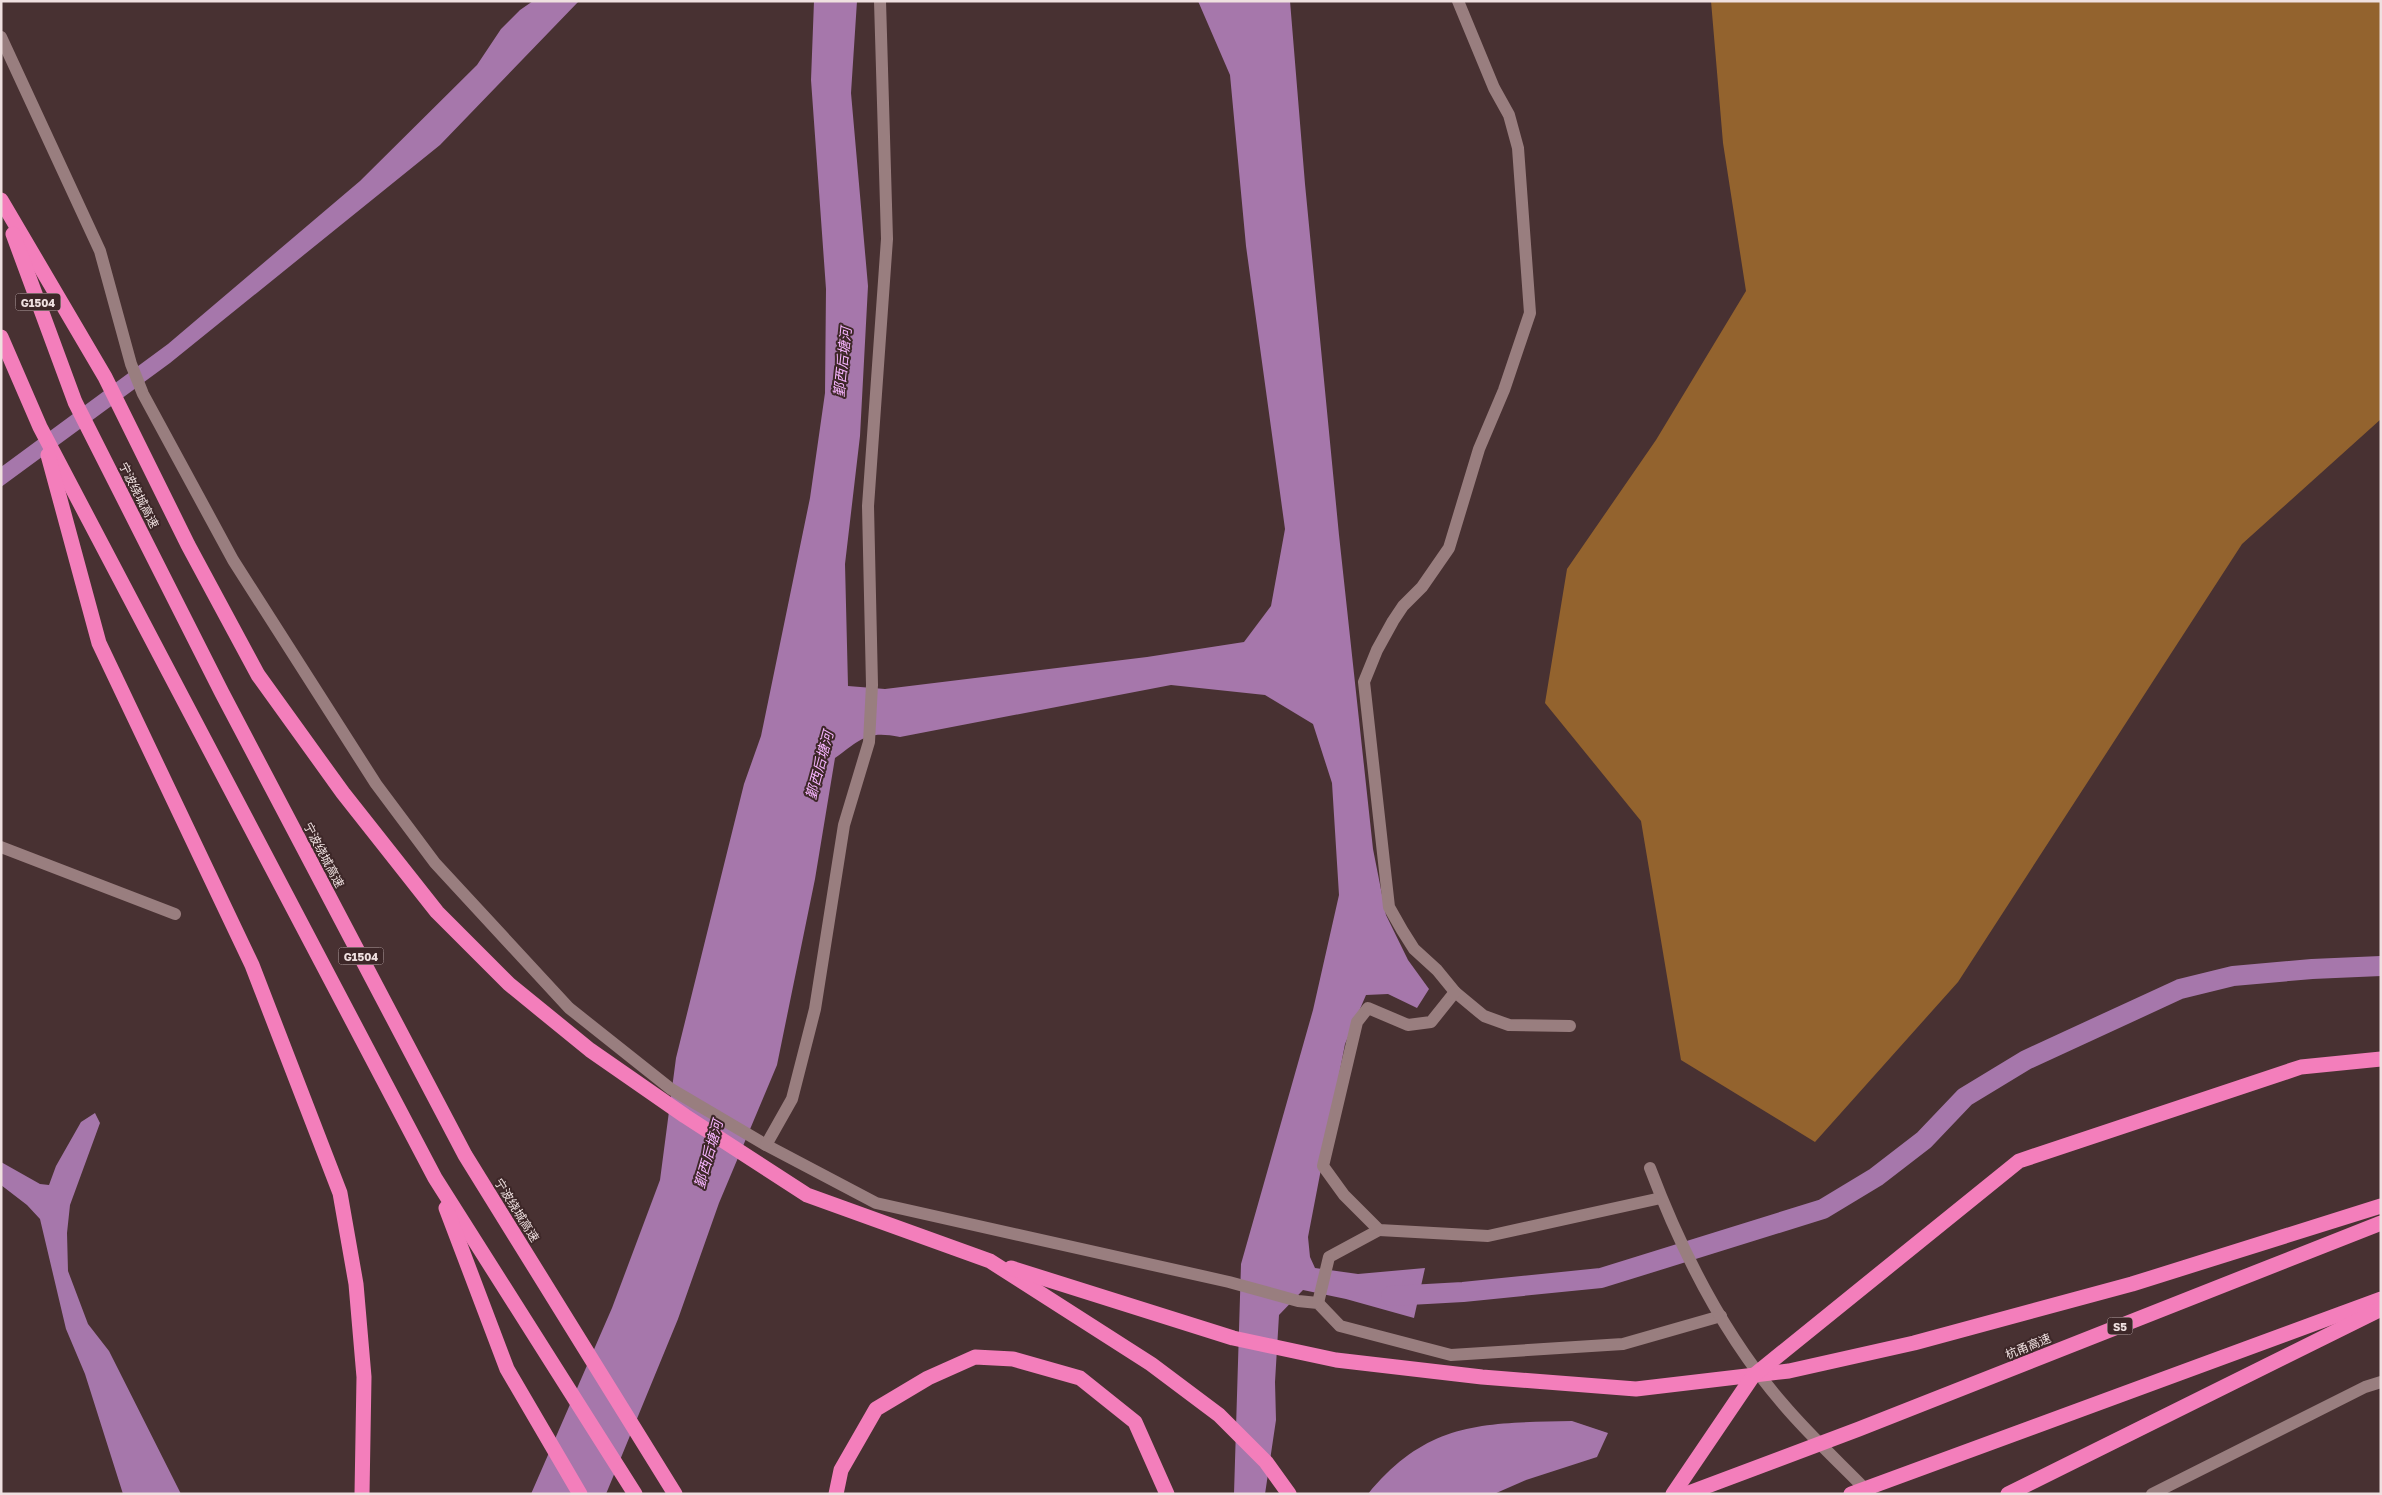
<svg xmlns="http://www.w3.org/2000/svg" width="2382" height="1495" font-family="'Golos Text','Noto Sans SC',sans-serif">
<rect width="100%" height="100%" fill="#483132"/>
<!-- forest -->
<polygon fill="#93632e" points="1711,1 2381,1 2381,419 2242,544 1958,982 1815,1142 1681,1060 1641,821 1545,703 1567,569 1656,440 1746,291 1723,143"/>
<!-- water -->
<g fill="#a677ab">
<polygon points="533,1 579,1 440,145 170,363 1,487 1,467 168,344 360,181 477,65 501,29 520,10"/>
<path d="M814,1H857L851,93L868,286L860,436L845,564L848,686L885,689L1147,657L1244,642L1271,606L1285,529L1246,246L1230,75L1198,1H1290L1305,184L1339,535L1373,849L1386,915L1408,960L1429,989L1417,1008L1388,994L1366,995L1345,1044L1308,1237L1310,1257L1315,1268L1358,1274L1425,1268L1414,1318L1346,1299L1303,1290L1279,1315L1275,1382L1276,1420L1265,1494H1234L1241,1264L1313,1010L1339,895L1332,783L1313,724L1265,695L1171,685L900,737C867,730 861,739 835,758L815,879L777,1065L719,1203L678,1319L606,1494H531L612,1308L660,1180L676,1058L744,784L761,736L810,498L825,393L826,289L811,80Z"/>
<polygon points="95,1113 100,1123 70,1205 67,1233 68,1271 88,1324 109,1351 181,1494 123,1494 85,1374 66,1329 40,1219 27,1205 1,1185 1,1162 40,1184 49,1185 56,1166 81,1122"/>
<path d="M1572,1421L1608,1433L1597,1457L1526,1480L1494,1494H1368C1428,1420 1486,1423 1572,1421Z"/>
</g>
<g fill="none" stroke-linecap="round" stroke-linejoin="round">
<!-- canal -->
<polyline stroke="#a677ab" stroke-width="20" points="1391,1296 1463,1292 1601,1278 1823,1209 1876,1177 1924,1140 1965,1097 2026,1060 2180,989 2233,976 2312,969 2381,966"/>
<!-- street -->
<g stroke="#997e7f" stroke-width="12">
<polyline points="1458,1 1494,88 1509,115 1518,148 1530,313 1504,390 1479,449 1449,548 1422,587 1403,606 1393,621 1377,650 1364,682 1389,907 1402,930 1414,949 1437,970 1455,992 1484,1016 1509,1025 1570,1026"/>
<polyline points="1,37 100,251 131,364 143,394 233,560 376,784 435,863 569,1008 671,1089 766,1145 876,1203 1229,1282 1298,1301 1318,1303 1340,1326 1451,1355 1623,1344 1721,1316"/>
<polyline points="1,847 175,914"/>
<polyline points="1455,992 1431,1022 1408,1025 1368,1008 1357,1022 1323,1166 1344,1195 1379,1230 1488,1236 1661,1198"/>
<polyline points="766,1145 792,1099 815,1009 844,825 869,742 872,685 868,506 887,239 880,1"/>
<path d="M1650,1168C1681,1250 1725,1337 1783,1404C1810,1436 1841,1464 1870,1494"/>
<polyline points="1318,1303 1329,1257 1379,1230"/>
<polyline points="2152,1494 2365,1387 2381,1382"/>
</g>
<!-- highway -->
<g stroke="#f37ebb" stroke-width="15">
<polyline points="1,200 105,377 188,545 258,675 343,793 437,912 509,984 590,1050 685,1116 807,1195 990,1261 1151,1364 1219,1415 1266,1462 1289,1494"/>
<polyline points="13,234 75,402 222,693 465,1155 675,1494"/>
<polyline points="1,337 40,427 435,1178 635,1494"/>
<polyline points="48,455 99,643 252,965 340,1193 356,1284 364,1377 362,1494"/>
<polyline points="446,1208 507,1369 580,1494"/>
<polyline points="1011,1268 1233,1338 1336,1360 1482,1377 1636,1389 1789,1371 1914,1343 2132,1284 2381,1206"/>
<polyline points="836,1494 841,1470 876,1409 928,1378 975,1357 1013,1359 1080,1378 1135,1422 1167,1494"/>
<polyline points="1673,1494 1753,1376 2019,1161 2301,1067 2381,1059"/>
<polyline points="1686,1494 1859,1429 2381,1223"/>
<polyline points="1851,1494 2381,1299"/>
<polyline points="2008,1494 2381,1309"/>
</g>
</g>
<g text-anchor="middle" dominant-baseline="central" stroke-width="4" stroke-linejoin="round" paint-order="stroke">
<!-- shield labels -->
<g fill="#3d2728" stroke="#baa8a9" stroke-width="1">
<rect x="15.5" y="293.5" width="45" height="17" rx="4"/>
<rect x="338.5" y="947.5" width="45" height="17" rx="4"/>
<rect x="2107.5" y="1317.5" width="25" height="17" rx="4"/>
</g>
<g font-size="11" font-weight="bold" fill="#efe0e0">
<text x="38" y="302">G1504</text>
<text x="361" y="956">G1504</text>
<text x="2120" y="1326">S5</text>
</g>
<!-- street labels -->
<g font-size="12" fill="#efe0e0" stroke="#3d2728">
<text transform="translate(139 495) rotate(63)">宁波绕城高速</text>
<text transform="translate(324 855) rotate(62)">宁波绕城高速</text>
<text transform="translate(517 1210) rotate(58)">宁波绕城高速</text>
<text transform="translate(2028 1346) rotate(-22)">杭甬高速</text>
</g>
<!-- water labels -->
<g font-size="14" font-style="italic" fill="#f8b5ff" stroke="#3d2728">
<text transform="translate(842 362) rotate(-84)">鄞西后塘河</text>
<text transform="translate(819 765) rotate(-75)">鄞西后塘河</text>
<text transform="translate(708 1154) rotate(-74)">鄞西后塘河</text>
</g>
</g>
<!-- border -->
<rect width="2382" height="1495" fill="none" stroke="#efe0e0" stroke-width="5"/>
</svg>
